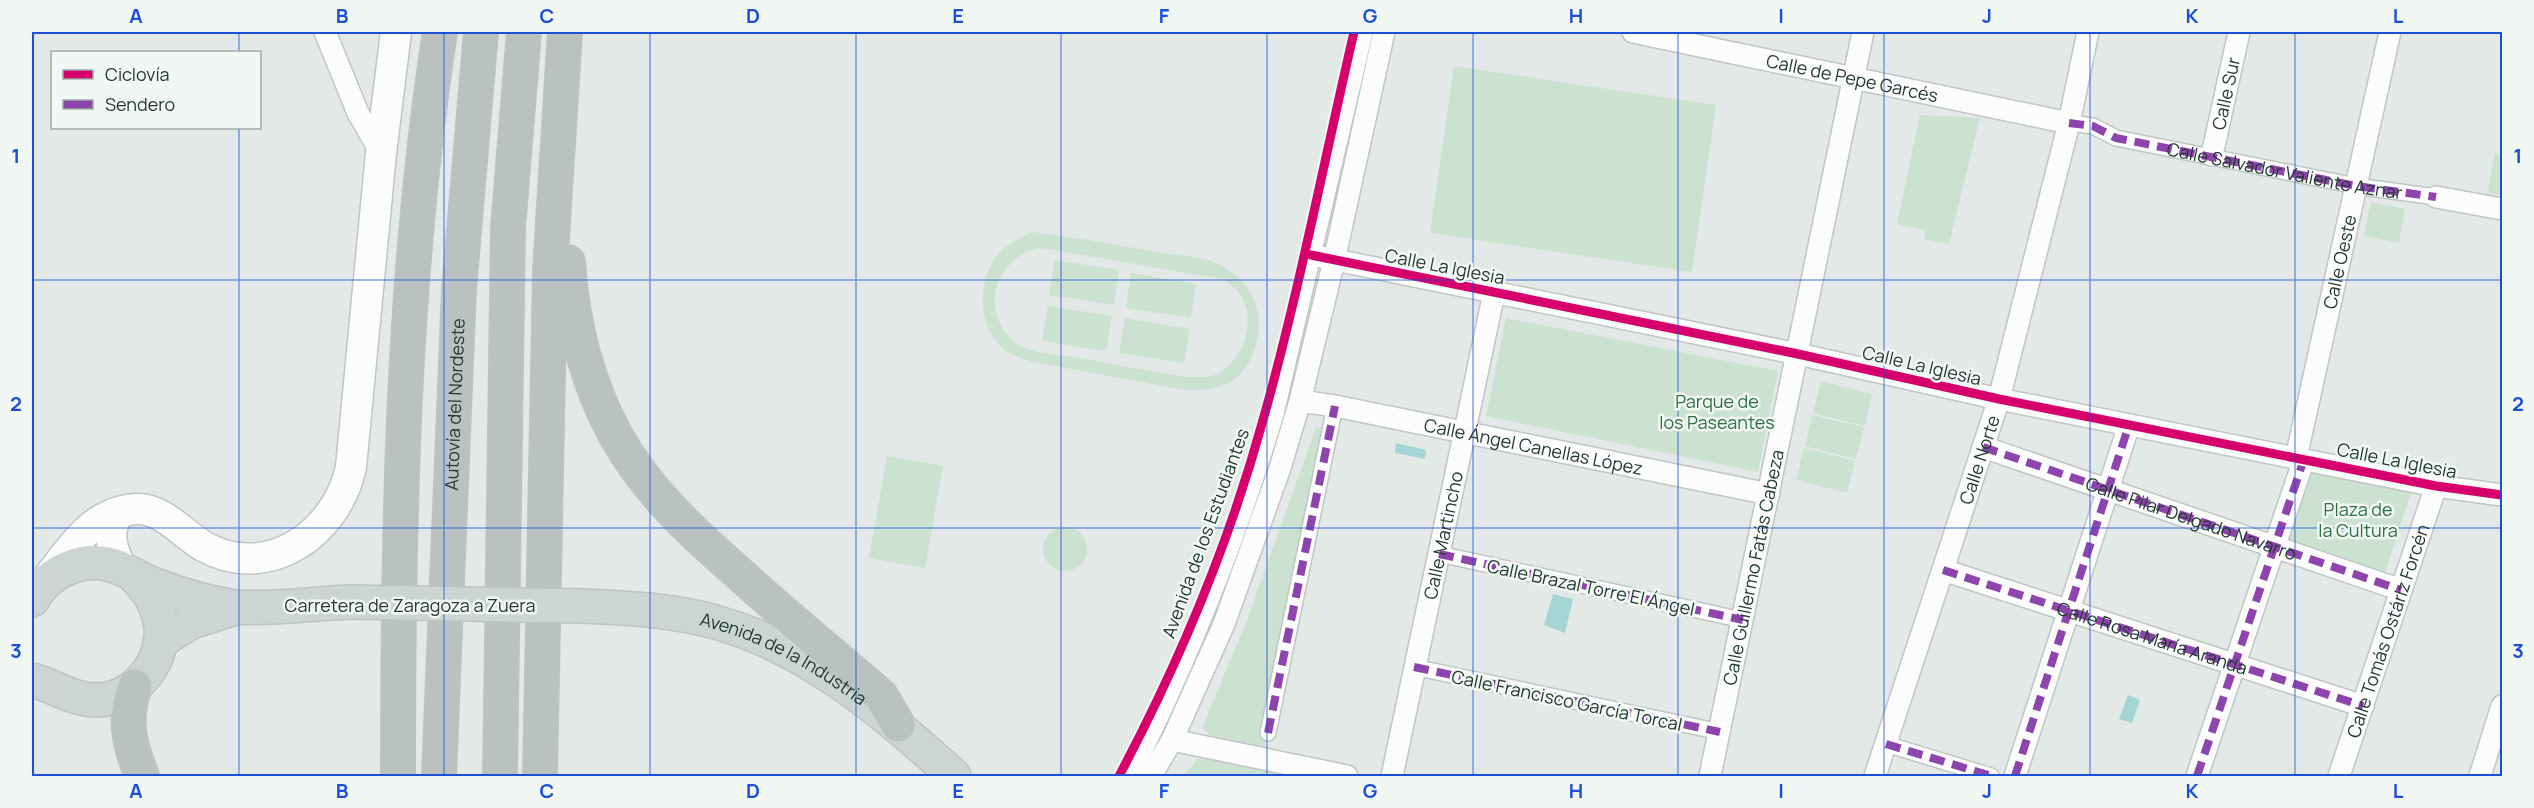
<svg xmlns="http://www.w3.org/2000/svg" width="2534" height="808" font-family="Manrope,sans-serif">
<rect width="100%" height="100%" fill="#e3e9e6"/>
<!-- green -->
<g fill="#cde1d1" fill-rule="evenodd">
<polygon points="1454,66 1716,105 1692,272 1430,233"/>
<polygon points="1920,115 1980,118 1949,244 1924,239 1925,230 1897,224"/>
<polygon points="2495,152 2502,158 2502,196 2490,193 2488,190"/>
<polygon points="2371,202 2405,209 2399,243 2364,236"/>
<path d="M1033,232C1077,237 1121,246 1164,253C1181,256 1204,256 1218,264C1257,283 1269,322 1250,360C1237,387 1213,391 1185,390L1033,362C1026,359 1018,357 1011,354C978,336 976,286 995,258C1004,246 1019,238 1033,232ZM1041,248L1223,279C1229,284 1236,288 1240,294C1258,321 1243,362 1215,375C1207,378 1196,377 1187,377C1150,371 1112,364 1074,357C1059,355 1039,354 1025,348C999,337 987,303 1000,279C1008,263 1023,249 1041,248Z"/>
<polygon points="1055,260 1119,270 1114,305 1049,295"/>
<polygon points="1131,273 1196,284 1191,318 1126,308"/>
<polygon points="1048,306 1112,316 1106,351 1042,341"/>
<polygon points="1125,318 1190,329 1184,363 1119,353"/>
<polygon points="1506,318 1778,371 1758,472 1486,416"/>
<polygon points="1821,381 1872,394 1865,426 1813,413"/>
<polygon points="1812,415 1864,427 1856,459 1805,446"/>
<polygon points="1316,428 1330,428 1264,749 1211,735 1202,728 1246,623"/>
<polygon points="1804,448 1855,461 1847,493 1796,480"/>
<polygon points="887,456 943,466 925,568 869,558"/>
<polygon points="2310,468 2413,487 2385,573 2285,540"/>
<circle cx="1065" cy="549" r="22"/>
<polygon points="1207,749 1347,776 1183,776"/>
</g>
<!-- water -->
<g fill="#a5d4d5">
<polygon points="1396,443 1426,450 1425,459 1395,453"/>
<polygon points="1553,594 1573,599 1565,633 1544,625"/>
<polygon points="2128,695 2140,700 2132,723 2119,719"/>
</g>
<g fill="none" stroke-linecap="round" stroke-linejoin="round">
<!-- pedestrian casing -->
<g stroke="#c0c6c3" stroke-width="18">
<g id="pedestrian">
<polyline points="2069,123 2093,126 2116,138 2356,186 2436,197"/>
<polyline points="1439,554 1743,620"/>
<polyline points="1414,667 1720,732"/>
<polyline points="1268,733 1335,406"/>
<polyline points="1886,744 1991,776"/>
</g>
</g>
<!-- minor casing -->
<g stroke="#c0c6c3" stroke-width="24">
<g id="minor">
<polyline points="325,32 358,113 381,153"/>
<path id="s1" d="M1633,32L2069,123"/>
<path id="s2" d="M2212,155L2239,32"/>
<polyline points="2436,197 2502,209"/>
<polyline points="1311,255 1798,354 1999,399 2436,486 2502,495"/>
<path id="s3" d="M1300,401L1335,406L1769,494"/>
<path id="s4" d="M1983,447L2401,590"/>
<path id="s5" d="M2296,458L2390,32"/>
<path id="s6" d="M1943,570L2363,706"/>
<polyline points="1172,740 1347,776"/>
<path d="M1129,776C1188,658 1235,541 1273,414L1362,32"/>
<polyline points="1151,776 1172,740 1224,624 1280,468 1300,401 1334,261 1384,32"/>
<path id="s7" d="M1392,776L1494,293"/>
<path id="s8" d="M1710,776L1863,32"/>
<path id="s9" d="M1875,776L1999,399L2069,123L2088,32"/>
<polyline points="2015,776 2129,425"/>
<polyline points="2197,776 2304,459"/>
<path id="s10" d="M2339,776L2436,486"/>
<polyline points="2480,776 2502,706"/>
</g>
</g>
<!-- secondary casing -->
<g stroke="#bfc6c3" stroke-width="33">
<g id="secondary">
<path d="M120,512C105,530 112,551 122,569"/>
<path d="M47,579C72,548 92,511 137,509C162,508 183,534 203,546C268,583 337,533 351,467L381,153L396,32"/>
</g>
</g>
<!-- primary casing -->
<g stroke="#bcc5c2" stroke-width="36">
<g id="primary">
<path d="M32,600C50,569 88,553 122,569C134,574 144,581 155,585C181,595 208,603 235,607C267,610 317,603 351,602"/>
<path id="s11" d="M584,606C628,608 672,610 715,622C807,647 885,713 954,776"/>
<polyline points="161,641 191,622 235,608"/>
<path d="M32,680C55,686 72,700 97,700C136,700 168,658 160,620C156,602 147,589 135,577"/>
</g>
</g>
<!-- motorway casing -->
<g stroke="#bcc5c2" stroke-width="36">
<g id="motorway">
<path d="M568,262C572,323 586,381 616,436C647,492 695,535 743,577C788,618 835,656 881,696L898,725"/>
<path d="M135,686C123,719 129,744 142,776"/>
<path d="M398,776C398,528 402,278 440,32"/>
<path id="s12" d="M439,776L459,289L481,32"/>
<polyline points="500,776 508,228 524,32"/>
<polyline points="540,776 550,270 565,32"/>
</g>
</g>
<!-- pedestrian -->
<use href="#pedestrian" stroke="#fbfcfb" stroke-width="15"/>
<!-- minor -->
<use href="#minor" stroke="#fbfcfb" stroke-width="21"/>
<!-- secondary -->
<use href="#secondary" stroke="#fbfcfb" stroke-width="30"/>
<!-- primary -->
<use href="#primary" stroke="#cdd5d2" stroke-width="33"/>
<!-- motorway -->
<use href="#motorway" stroke="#bac2bf" stroke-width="33"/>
<!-- primary-bridge casing -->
<g stroke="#bcc5c2" stroke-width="36" stroke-linecap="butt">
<polyline id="primary-bridge" points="351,602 584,606"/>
</g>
<!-- primary-bridge -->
<use href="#primary-bridge" stroke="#cdd5d2" stroke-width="33"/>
<!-- quiet -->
<g stroke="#8e44ad" stroke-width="8" stroke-dasharray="15 8" stroke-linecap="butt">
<path id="s13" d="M2069,123L2093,126L2116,138L2356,186L2436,197"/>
<polyline points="1983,447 2401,590"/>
<polyline points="1439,554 1743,620"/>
<polyline points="1943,570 2363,706"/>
<polyline points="1414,667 1720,732"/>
<polyline points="1268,733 1335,406"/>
<polyline points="1886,744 1991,776"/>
<polyline points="2015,776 2129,425"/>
<polyline points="2197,776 2304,459"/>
</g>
<!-- cycleway casing -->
<g stroke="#f1f8f4" stroke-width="13">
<g id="cycleway">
<polyline points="1311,255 1798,354 1999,399 2436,486 2502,495"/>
<path d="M1119,776C1179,663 1229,544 1263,420C1299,292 1324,161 1354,32"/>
</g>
</g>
<!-- cycleway -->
<use href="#cycleway" stroke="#d6006c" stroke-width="9"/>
</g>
<!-- grid -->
<path fill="none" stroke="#1d4ed8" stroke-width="1.5" stroke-opacity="0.55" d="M239,32V52M444,32V776M650,32V776M856,32V776M1061,32V776M1267,32V776M1473,32V776M1678,32V776M1884,32V776M2090,32V776M2295,32V776M239,128V776M32,280H2502M32,528H2502"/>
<g text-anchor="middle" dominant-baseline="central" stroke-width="5" stroke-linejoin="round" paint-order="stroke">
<!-- street labels -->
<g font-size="18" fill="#223b32" stroke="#f1f8f4">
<text stroke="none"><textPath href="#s1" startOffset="224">Calle de Pepe Garcés</textPath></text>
<text stroke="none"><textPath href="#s2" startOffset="63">Calle Sur</textPath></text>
<text stroke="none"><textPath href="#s13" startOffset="222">Calle Salvador Valiente Aznar</textPath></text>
<text stroke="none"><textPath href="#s5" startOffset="201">Calle Oeste</textPath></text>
<text transform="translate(1445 266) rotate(11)">Calle La Iglesia</text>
<text transform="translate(1922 365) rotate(13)">Calle La Iglesia</text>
<text stroke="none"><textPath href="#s12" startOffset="372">Autovía del Nordeste</textPath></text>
<text stroke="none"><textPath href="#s3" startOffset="238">Calle Ángel Canellas López</textPath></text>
<text stroke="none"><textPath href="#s9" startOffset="333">Calle Norte</textPath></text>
<text transform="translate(2397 460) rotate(11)">Calle La Iglesia</text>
<text stroke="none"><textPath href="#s4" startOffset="220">Calle Pilar Delgado Navarro</textPath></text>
<text transform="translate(1205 533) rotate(-70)">Avenida de los Estudiantes</text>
<text stroke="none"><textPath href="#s7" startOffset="246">Calle Martincho</textPath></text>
<text stroke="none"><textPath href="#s8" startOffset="213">Calle Guillermo Fatás Cabeza</textPath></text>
<text transform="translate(1591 587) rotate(12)">Calle Brazal Torre El Ángel</text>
<text x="410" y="605">Carretera de Zaragoza a Zuera</text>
<text stroke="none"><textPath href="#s10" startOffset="153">Calle Tomás Ostáriz Forcén</textPath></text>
<text stroke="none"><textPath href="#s6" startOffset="220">Calle Rosa María Aranda</textPath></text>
<text stroke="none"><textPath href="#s11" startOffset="210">Avenida de la Industria</textPath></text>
<text transform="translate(1567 700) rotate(12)">Calle Francisco García Torcal</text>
</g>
<!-- park labels -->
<g font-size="18" fill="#2e7040" stroke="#f1f8f4">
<text x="1717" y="401">Parque de<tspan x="1717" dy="21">los Paseantes</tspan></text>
<text x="2358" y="509">Plaza de<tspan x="2358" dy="21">la Cultura</tspan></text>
</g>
</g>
<!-- border -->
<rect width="2534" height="808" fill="none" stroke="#f1f8f4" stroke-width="66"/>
<!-- legend -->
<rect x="51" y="51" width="210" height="78" fill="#f1f8f4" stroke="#9eaca6" stroke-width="1.5"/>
<rect x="63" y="70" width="30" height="9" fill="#d6006c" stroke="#9eaca6" stroke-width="1.5"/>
<text x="105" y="81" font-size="18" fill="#223b32">Ciclovía</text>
<rect x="63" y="100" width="30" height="9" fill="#8e44ad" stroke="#9eaca6" stroke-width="1.5"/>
<text x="105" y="111" font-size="18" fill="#223b32">Sendero</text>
<rect x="33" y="33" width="2468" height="742" fill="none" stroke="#1d4ed8" stroke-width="2"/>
<g font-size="20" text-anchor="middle" font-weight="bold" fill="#1d4ed8">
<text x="136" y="23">A</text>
<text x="342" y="23">B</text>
<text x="547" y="23">C</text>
<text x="753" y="23">D</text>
<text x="958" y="23">E</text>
<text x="1164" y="23">F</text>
<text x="1370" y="23">G</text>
<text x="1576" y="23">H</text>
<text x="1781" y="23">I</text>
<text x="1987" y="23">J</text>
<text x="2192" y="23">K</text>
<text x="2398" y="23">L</text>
<text x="16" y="163">1</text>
<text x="2518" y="163">1</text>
<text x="16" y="411">2</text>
<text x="2518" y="411">2</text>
<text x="16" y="658">3</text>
<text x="2518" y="658">3</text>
<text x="136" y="798">A</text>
<text x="342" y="798">B</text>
<text x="547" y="798">C</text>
<text x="753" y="798">D</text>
<text x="958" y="798">E</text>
<text x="1164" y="798">F</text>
<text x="1370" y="798">G</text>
<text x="1576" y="798">H</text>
<text x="1781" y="798">I</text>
<text x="1987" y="798">J</text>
<text x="2192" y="798">K</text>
<text x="2398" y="798">L</text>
</g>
</svg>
